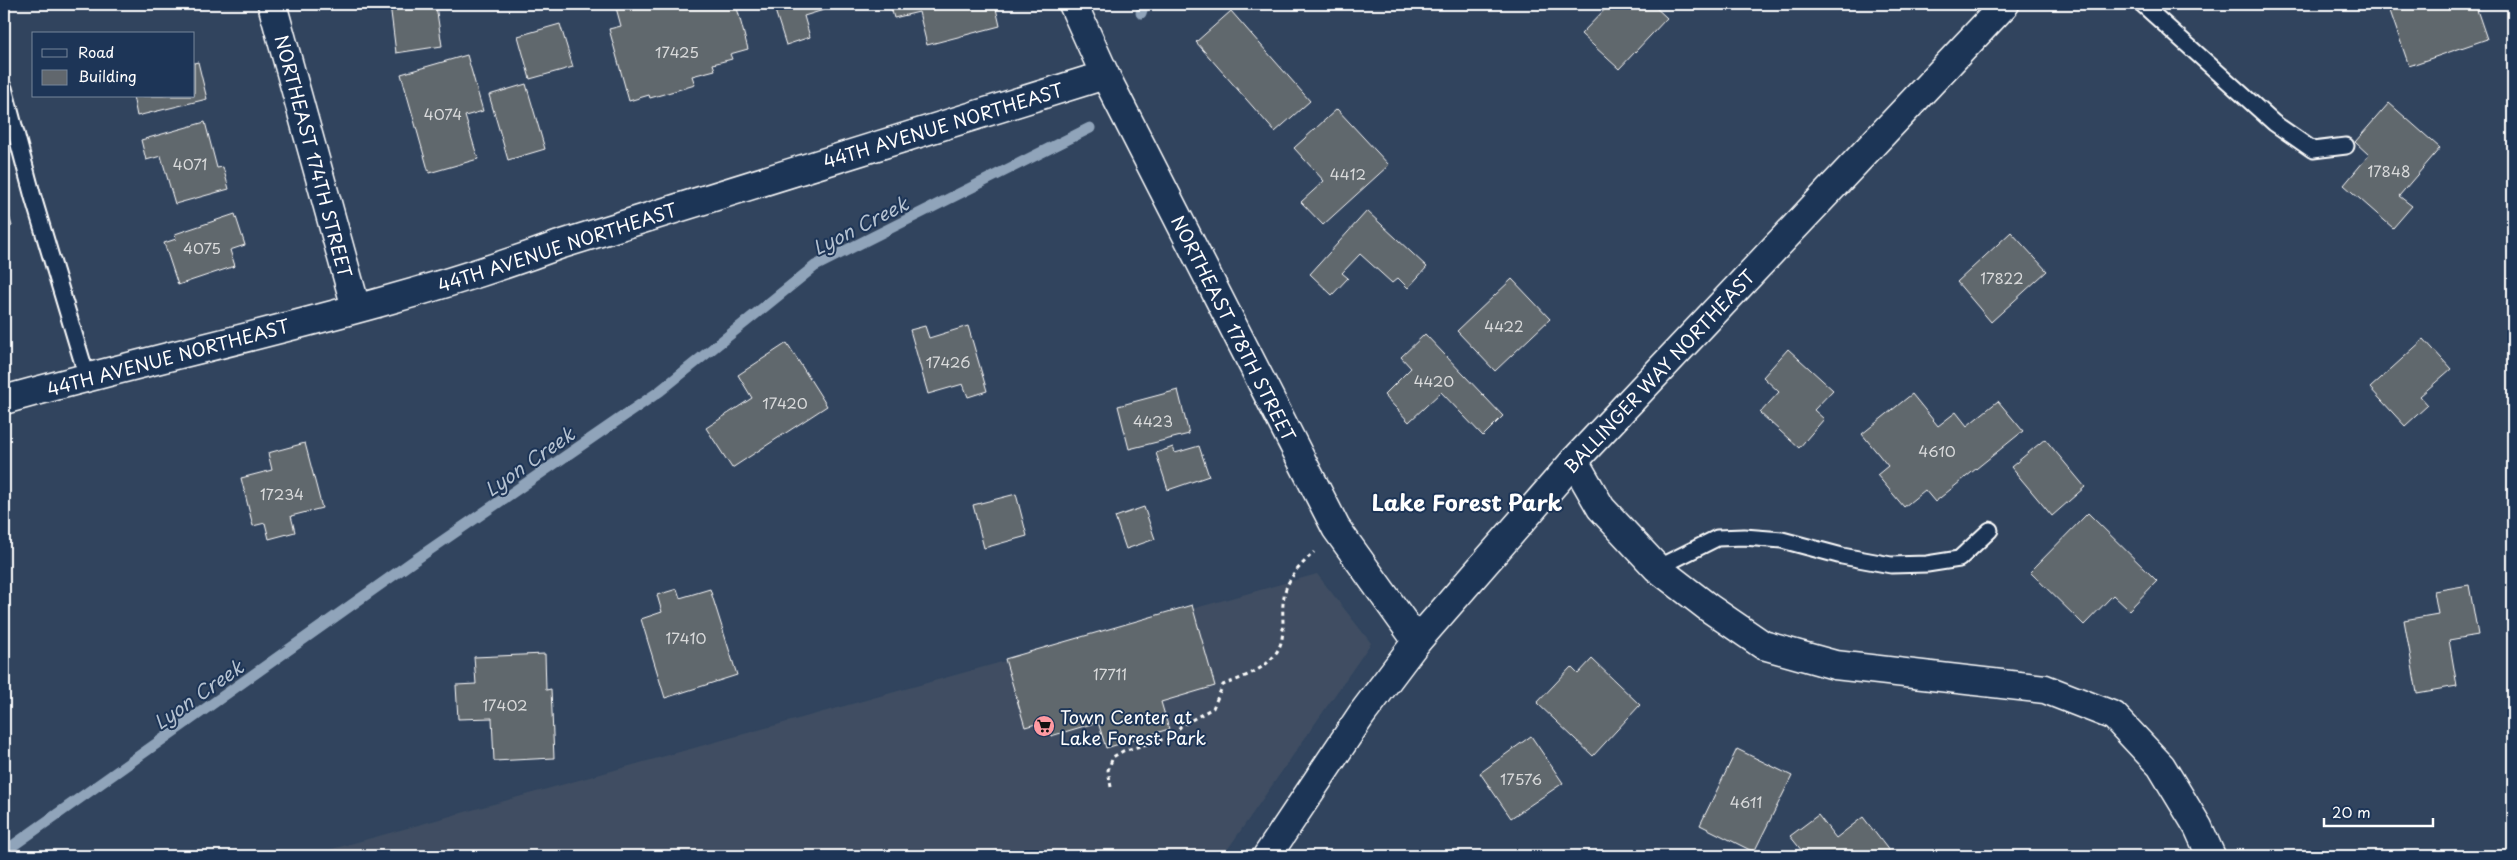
<svg xmlns="http://www.w3.org/2000/svg" width="2517" height="860" font-family="'Playpen Sans',sans-serif">
<rect width="100%" height="100%" fill="#31445e"/>
<filter id="ink" filterUnits="userSpaceOnUse"><feTurbulence type="fractalNoise" baseFrequency=".02" numOctaves="2"/><feDisplacementMap in="SourceGraphic" scale="10" xChannelSelector="R" yChannelSelector="G"/><feConvolveMatrix kernelMatrix="1 2 1 2 8 2 1 2 1" color-interpolation-filters="sRGB"/></filter>
<g filter="url(#ink)">
<!-- built -->
<polygon fill="#3f4e62" points="1317,574 1371,643 1223,856 307,856"/>
<g fill="none" stroke-linecap="round" stroke-linejoin="round">
<!-- stream -->
<g stroke="#90a4ba" stroke-width="11">
<polyline points="1141,13 1144,4"/>
<polyline points="4,852 412,562 660,391 815,266 1090,128"/>
</g>
</g>
<!-- building -->
<g fill="#61676d" stroke="#fff">
<polygon points="390,4 448,4 436,6 442,46 396,53"/>
<polygon points="615,4 736,4 748,49 730,54 732,59 713,64 715,70 692,76 695,85 650,98 649,95 629,101 609,29 621,26"/>
<polygon points="773,4 825,4 827,9 804,16 810,37 786,45"/>
<polygon points="890,4 995,4 1000,26 927,45 919,12 894,18"/>
<polygon points="1610,4 1652,4 1667,18 1619,69 1581,34"/>
<polygon points="2392,4 2475,4 2487,39 2409,66 2388,5"/>
<polygon points="1231,11 1310,101 1275,132 1196,42"/>
<polygon points="560,24 573,67 530,79 518,36"/>
<polygon points="467,55 483,111 465,116 478,159 429,173 401,74"/>
<polygon points="198,62 207,99 137,116 133,96 194,96 194,63"/>
<polygon points="526,84 545,149 508,160 489,95"/>
<polygon points="2389,103 2440,148 2399,196 2412,206 2393,228 2344,185 2369,155 2355,142"/>
<polygon points="1337,109 1389,165 1323,225 1301,202 1324,181 1294,148"/>
<polygon points="205,122 217,168 223,167 229,189 175,204 161,156 146,160 141,140"/>
<polygon points="4,199 12,226 4,229"/>
<polygon points="1367,211 1427,267 1408,288 1398,278 1392,283 1360,254 1342,273 1348,278 1332,295 1310,274"/>
<polygon points="235,214 245,245 230,250 235,266 178,285 164,243 176,239 175,234"/>
<polygon points="2011,232 2047,271 1991,322 1957,282"/>
<polygon points="1512,279 1550,319 1495,371 1457,331"/>
<polygon points="925,326 929,338 968,326 987,391 968,397 963,384 928,394 910,330"/>
<polygon points="1425,334 1503,416 1483,436 1441,392 1409,422 1384,395 1411,368 1401,357"/>
<polygon points="2424,339 2451,369 2420,396 2428,405 2405,426 2370,388"/>
<polygon points="787,343 827,406 732,468 706,428 752,398 738,375"/>
<polygon points="1788,349 1833,390 1814,410 1824,419 1799,448 1760,413 1779,392 1763,377"/>
<polygon points="1178,390 1189,434 1129,449 1118,406"/>
<polygon points="1912,394 1938,426 1956,412 1967,426 1998,401 2023,431 1935,502 1925,490 1904,507 1877,475 1888,466 1862,434"/>
<polygon points="2045,439 2085,487 2052,516 2011,467"/>
<polygon points="305,443 322,508 291,516 295,532 269,539 265,523 253,526 241,478 272,470 268,453"/>
<polygon points="1199,446 1209,476 1168,490 1156,453 1173,447 1175,453"/>
<polygon points="1016,494 1027,536 984,548 973,505"/>
<polygon points="1144,507 1155,539 1126,549 1115,517"/>
<polygon points="2088,513 2157,581 2129,610 2113,595 2084,625 2030,572"/>
<polygon points="2469,585 2478,635 2449,640 2457,686 2417,693 2404,620 2438,614 2434,591"/>
<polygon points="677,589 680,598 710,589 737,675 665,698 641,619 662,612 657,595"/>
<polygon points="1192,605 1215,686 1161,702 1169,729 1106,748 1098,722 1051,736 1047,721 1025,727 1005,659"/>
<polygon points="545,654 546,690 551,689 554,758 494,761 492,718 458,719 456,685 476,684 474,657"/>
<polygon points="1592,659 1640,705 1593,756 1537,703 1571,667 1578,674"/>
<polygon points="1531,736 1563,783 1511,818 1480,773"/>
<polygon points="1737,749 1792,776 1754,852 1700,825"/>
<polygon points="1818,815 1836,838 1863,817 1893,856 1806,856 1790,836"/>
<polygon points="2404,849 2408,856 2388,856"/>
</g>
<g fill="none" stroke-linecap="round" stroke-linejoin="round">
<!-- lane casing -->
<g stroke="#fff" stroke-width="19">
<g id="lane">
<polyline points="2142,4 2274,123 2313,150 2346,146"/>
<polyline points="4,88 33,197 87,377"/>
<polyline points="1657,568 1717,538 1744,537 1782,540 1842,556 1891,565 1927,564 1959,559 1990,530"/>
</g>
</g>
<!-- street casing -->
<g stroke="#fff" stroke-width="31">
<g id="street">
<polyline points="272,4 356,308"/>
<path d="M4,400C188,348 379,312 559,245L1105,75"/>
<polyline points="1574,461 1601,508 1657,568 1709,608 1763,645 1835,665 2045,689 2114,716 2161,766 2198,827 2211,856"/>
</g>
</g>
<!-- secondary casing -->
<g stroke="#fff" stroke-width="31">
<polyline id="secondary" points="1073,4 1105,75 1336,528 1417,641"/>
</g>
<!-- primary casing -->
<g stroke="#fff" stroke-width="31">
<polyline id="primary" points="1267,856 1362,714 1417,641 1574,461 2005,4"/>
</g>
<!-- path -->
<path stroke="#fff" stroke-width="3" stroke-dasharray="4 4" stroke-linecap="butt" d="M1111,787L1108,770L1113,757L1123,751L1171,737L1181,726L1213,708L1223,685C1241,678 1265,670 1276,653C1288,636 1280,615 1284,596C1287,578 1302,564 1314,552"/>
<!-- lane -->
<use href="#lane" stroke="#1d3557" stroke-width="15"/>
<!-- street -->
<use href="#street" stroke="#1d3557" stroke-width="28"/>
<!-- secondary -->
<use href="#secondary" stroke="#1d3557" stroke-width="28"/>
<!-- primary -->
<use href="#primary" stroke="#1d3557" stroke-width="28"/>
</g>
</g>
<!-- icons -->
<defs>
<g id="supermarket-disc" transform="scale(1.125)"><circle r="9.5" fill="#ff9aa2" stroke="#1d3557"/><path d="M-6-5.5h2.5l.6 2H6L4.5 2H-2.5L-4.4-4H-6ZM-1.5 3.2a1.3 1.3 0 1 0 .1 0ZM3 3.2a1.3 1.3 0 1 0 .1 0Z" fill="#111"/></g>
</defs>
<g fill-rule="evenodd">
<use href="#supermarket-disc" x="1044" y="726"/>
</g>
<g text-anchor="middle" dominant-baseline="central" stroke-width="4" stroke-linejoin="round" paint-order="stroke">
<!-- number labels -->
<g font-size="15" fill="#d8d9da">
<text x="677" y="51">17425</text>
<text x="443" y="113">4074</text>
<text x="190" y="163">4071</text>
<text x="2389" y="170">17848</text>
<text x="1348" y="173">4412</text>
<text x="202" y="247">4075</text>
<text x="2002" y="277">17822</text>
<text x="1504" y="325">4422</text>
<text x="948" y="361">17426</text>
<text x="1434" y="380">4420</text>
<text x="785" y="402">17420</text>
<text x="1153" y="420">4423</text>
<text x="1937" y="450">4610</text>
<text x="282" y="493">17234</text>
<text x="686" y="637">17410</text>
<text x="1110" y="673">17711</text>
<text x="505" y="704">17402</text>
<text x="1521" y="778">17576</text>
<text x="1746" y="801">4611</text>
</g>
<!-- street labels -->
<g font-size="18" fill="#fff" stroke="#1d3557">
<text transform="translate(943 125) rotate(-17)">44TH AVENUE NORTHEAST</text>
<text transform="translate(314 156) rotate(75)">NORTHEAST 174TH STREET</text>
<text transform="translate(557 247) rotate(-18)">44TH AVENUE NORTHEAST</text>
<text transform="translate(1234 328) rotate(63)">NORTHEAST 178TH STREET</text>
<text transform="translate(168 357) rotate(-15)">44TH AVENUE NORTHEAST</text>
<text transform="translate(1659 371) rotate(-47)">BALLINGER WAY NORTHEAST</text>
</g>
<!-- poi labels -->
<g font-size="18" fill="#fff" stroke="#1d3557" text-anchor="start">
<text x="1060" y="716">Town Center at<tspan x="1060" dy="21">Lake Forest Park</tspan></text>
</g>
<!-- water labels -->
<g font-size="19" font-style="italic" fill="#b5c2d1" stroke="#1d3557">
<text transform="translate(860 225) rotate(-27)">Lyon Creek</text>
<text transform="translate(529 461) rotate(-35)">Lyon Creek</text>
<text transform="translate(198 694) rotate(-35)">Lyon Creek</text>
</g>
<!-- district labels -->
<g font-size="22" font-weight="bold" fill="#fff" stroke="#1d3557">
<text x="1467" y="501">Lake Forest Park</text>
</g>
</g>
<!-- margin -->
<rect width="2517" height="860" fill="none" stroke="#1d3557" stroke-width="20"/>
<rect x="10" y="10" width="2497" height="840" fill="none" stroke="#fff" stroke-width="2" filter="url(#ink)"/>
<!-- legend -->
<rect x="32" y="32" width="162" height="65" fill="#1d3557" stroke="#77869a"/>
<rect x="42" y="49" width="25" height="8" fill="#1d3557" stroke="#77869a"/>
<text x="78" y="58" font-size="15" fill="#ffffff">Road</text>
<rect x="42" y="70" width="25" height="15" fill="#61676d" stroke="#77869a"/>
<text x="78" y="82" font-size="15" fill="#ffffff">Building</text>
<!-- scale -->
<path d="M2324 818v8h109v-8" fill="none" stroke="#ffffff" stroke-width="2.5"/>
<text x="2332" y="818" font-size="15" fill="#ffffff" stroke="#1d3557" stroke-width="4" paint-order="stroke">20 m</text>
</svg>
